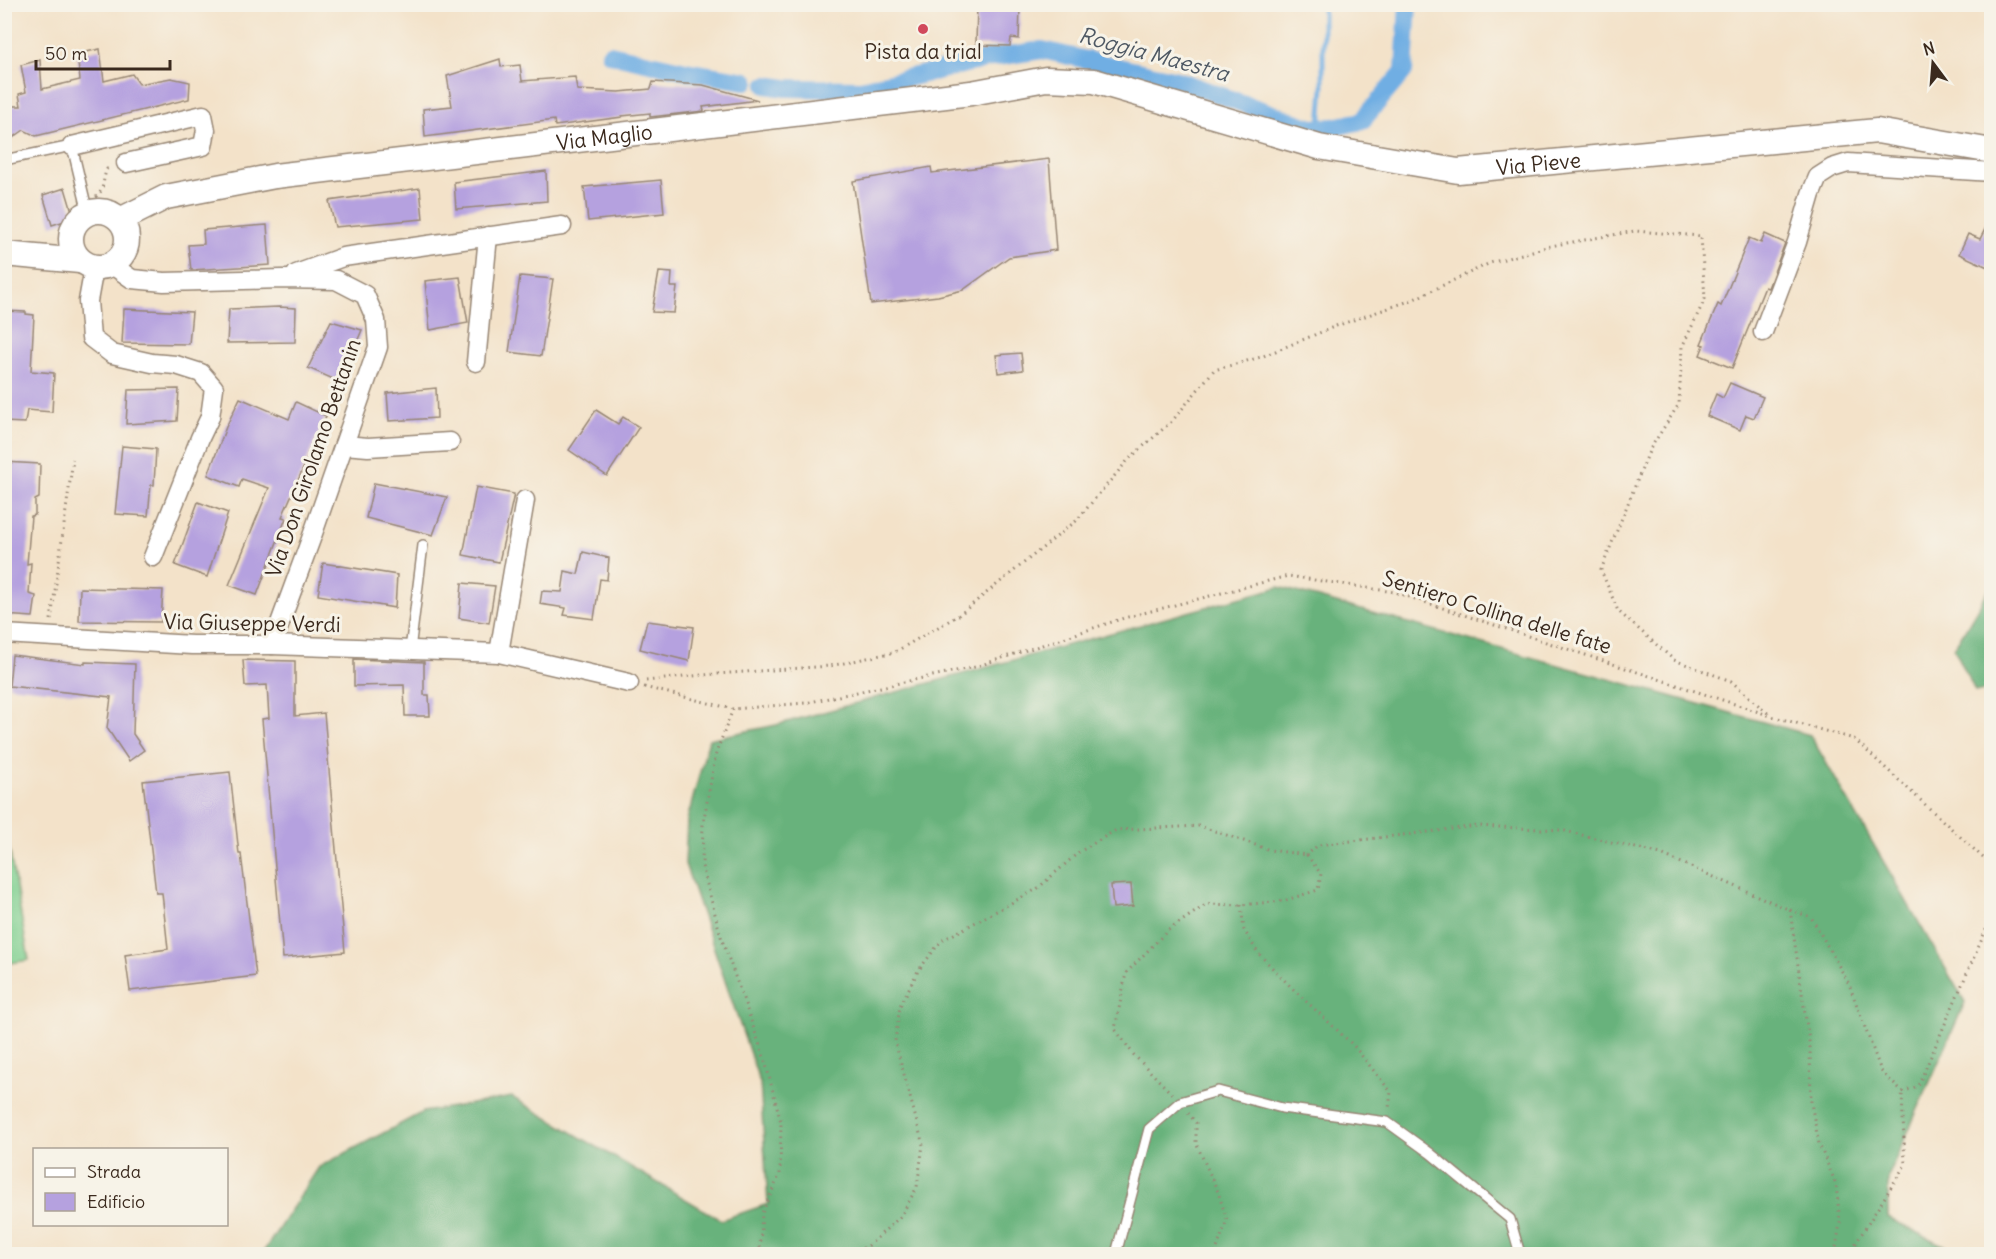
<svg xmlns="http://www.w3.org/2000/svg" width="1996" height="1259" font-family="Delius,sans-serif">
<rect width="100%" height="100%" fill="#f7f3e8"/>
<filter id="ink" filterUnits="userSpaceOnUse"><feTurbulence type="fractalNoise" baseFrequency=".0167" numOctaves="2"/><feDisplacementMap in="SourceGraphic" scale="12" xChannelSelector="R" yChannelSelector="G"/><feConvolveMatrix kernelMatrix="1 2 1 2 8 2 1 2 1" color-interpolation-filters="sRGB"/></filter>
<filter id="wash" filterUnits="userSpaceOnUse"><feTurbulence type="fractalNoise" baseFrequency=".008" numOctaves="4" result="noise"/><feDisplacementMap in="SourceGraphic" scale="24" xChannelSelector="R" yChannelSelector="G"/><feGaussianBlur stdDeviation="1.35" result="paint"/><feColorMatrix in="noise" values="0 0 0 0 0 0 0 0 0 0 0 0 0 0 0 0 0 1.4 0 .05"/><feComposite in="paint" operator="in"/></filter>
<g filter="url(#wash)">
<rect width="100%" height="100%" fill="#f3e2c9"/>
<!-- green -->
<polygon fill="#80d091" stroke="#5e7d58" stroke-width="1.5" points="4,820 29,960 5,964 4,964"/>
<!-- forest -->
<g fill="#68b27b" stroke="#526e4c" stroke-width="1.5">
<polygon points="1991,586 1991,691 1975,691 1954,648"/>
<polygon points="1279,587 1810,735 1965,1002 1888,1177 1888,1218 1961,1254 262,1254 319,1167 423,1112 512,1097 721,1220 768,1204 760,1083 685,864 687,820 709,739 776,725"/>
</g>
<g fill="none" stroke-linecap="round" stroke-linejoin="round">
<!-- stream -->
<polyline stroke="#70aee3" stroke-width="5" points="1320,127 1323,86 1323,4"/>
<!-- canal -->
<g stroke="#70aee3" stroke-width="18">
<polyline points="610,54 690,72 746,81"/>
<polyline points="766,85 786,88 861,89 991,58 1042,50 1177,80 1312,128 1334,127 1362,121 1404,71 1408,4"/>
</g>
</g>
<g id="blocks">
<!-- building -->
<g fill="#b5a1df">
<polygon points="977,4 1011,4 1011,7 1020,7 1019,39 1011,38 1010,46 976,45"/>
<polygon points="100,49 104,81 132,74 139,84 171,78 190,82 189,99 36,136 24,130 4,144 4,106 21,106 19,94 26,92 21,65 40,60 42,89 80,80 77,54"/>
<polygon points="500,59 501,67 520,65 522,81 575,77 577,90 619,92 651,89 653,82 703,85 758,100 703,107 704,111 650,117 650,113 622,116 622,117 555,126 554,120 425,137 423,109 452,106 447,76"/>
<polygon points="1049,159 1056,250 1009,257 963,290 938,296 871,304 853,181 931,167 932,173"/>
<polygon points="546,171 547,201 456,209 454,182"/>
<polygon points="661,180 664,213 588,221 584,187"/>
<polygon points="65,188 74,218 52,225 43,195"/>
<polygon points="420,188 423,219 335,227 329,201"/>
<polygon points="1992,215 1992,269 1959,254 1968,234 1980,239"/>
<polygon points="267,225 270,265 191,270 188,245 204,244 203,230"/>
<polygon points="1765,234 1785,243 1768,288 1765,287 1732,368 1700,355 1704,345 1701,344 1718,304 1721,306 1749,238 1761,243"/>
<polygon points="659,272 672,273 671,287 677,287 674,313 652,312"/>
<polygon points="520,276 553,279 541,356 509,352"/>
<polygon points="460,277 468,323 430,330 425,281"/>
<polygon points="279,307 296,308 295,342 227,343 229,309"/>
<polygon points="124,309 192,312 189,344 122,343"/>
<polygon points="4,311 26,312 26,314 34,315 31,371 54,373 52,412 27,410 25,423 4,422 7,373 4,372"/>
<polygon points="331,321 362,330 340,382 308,368"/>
<polygon points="1021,353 1023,370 998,373 996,355"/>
<polygon points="1730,383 1763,397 1754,418 1746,415 1740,430 1707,416 1716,394 1723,398"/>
<polygon points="436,388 437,418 389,421 387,393"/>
<polygon points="179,389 177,421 126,424 128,390"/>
<polygon points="240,398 289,419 296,402 326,416 282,517 286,518 257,595 229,585 269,488 242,479 239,487 208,475 226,427"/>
<polygon points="596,410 618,424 623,417 639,427 607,476 569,450"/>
<polygon points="122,446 156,449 154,485 151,485 148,516 115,514"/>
<polygon points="4,462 40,464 39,498 35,500 35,515 31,516 27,564 31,563 29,594 36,596 33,617 4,615"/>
<polygon points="374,483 447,497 433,535 366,518"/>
<polygon points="476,487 514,494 499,562 463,555"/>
<polygon points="198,502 228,513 207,577 175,565"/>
<polygon points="583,552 609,558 607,580 600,579 594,619 564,615 566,608 540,604 542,591 562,592 565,571 578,574"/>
<polygon points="323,563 397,575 395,608 318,595"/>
<polygon points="462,583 495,586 489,623 459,618"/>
<polygon points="80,588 163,590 161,622 79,621"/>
<polygon points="647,621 694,627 689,661 640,649"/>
<polygon points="12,655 85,664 85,662 135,664 133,734 144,750 129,761 107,728 111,697 9,686"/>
<polygon points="354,659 424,662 424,695 429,695 430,716 405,716 404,685 354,686"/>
<polygon points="243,660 295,661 295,716 324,713 345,952 283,958 262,719 269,718 267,685 245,686"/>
<polygon points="230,772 239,854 241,854 256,976 130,991 125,955 168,949 162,893 156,893 143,781"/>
<polygon points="1131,884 1133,906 1113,908 1111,885"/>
</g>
</g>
</g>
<g filter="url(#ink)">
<use href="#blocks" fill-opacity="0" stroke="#978674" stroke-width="1.5"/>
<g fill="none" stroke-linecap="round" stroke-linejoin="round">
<!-- lane casing -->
<g stroke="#978674" stroke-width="12">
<g id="lane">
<polyline points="4,160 72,146 88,213"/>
<polyline points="410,650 423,545"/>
<polyline points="1116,1254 1149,1129 1180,1102 1218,1091 1282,1108 1387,1122 1430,1153 1510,1219 1520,1254"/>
</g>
</g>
<!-- street casing -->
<g stroke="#978674" stroke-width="21">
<g id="street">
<polyline points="72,146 203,115 206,130 203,146 126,163"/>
<polyline points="112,265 132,279 164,282 282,279 336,280 365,295 376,320 378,347 311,539 272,645"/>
<polyline points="94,268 88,301 91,338 112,354 152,363 176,365 201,373 214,388 210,417 200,438 153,557"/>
<polyline points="296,274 343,257 562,226"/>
<polyline points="1763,332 1797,242 1811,194 1818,177 1832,168 1848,163 1992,172"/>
<polyline points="476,362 488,236"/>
<polyline points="344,445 368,447 450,442"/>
<polyline points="4,634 192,645 272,645 499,653 629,683"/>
<polyline points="499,653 525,500"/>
</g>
</g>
<!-- secondary casing -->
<g stroke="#978674" stroke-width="27">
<g id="secondary">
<circle cx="99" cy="239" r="28"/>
<path id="s1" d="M120,220L166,197L275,176L971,93L1046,79L1094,81L1319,147L1458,171L1877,131L1992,151"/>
<polyline points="4,254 80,261"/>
</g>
</g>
<!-- path -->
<g stroke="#978674" stroke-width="3" stroke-dasharray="1.5 4.5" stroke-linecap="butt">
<path d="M96,197C105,190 102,179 107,169L111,168"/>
<polyline points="51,620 73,459"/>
<polyline points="646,681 702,675 830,666 895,652 959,615 1076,521 1128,460 1173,420 1214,370 1261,357 1336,326 1412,300 1490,263 1550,246 1635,231 1701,236 1705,299 1682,347 1679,404 1650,449 1601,570 1618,611 1674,660 1731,681 1771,716"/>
<polyline points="644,687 733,709 805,703 975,667 1124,618 1288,576 1394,592 1771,716 1854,739 1992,866"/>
<polyline points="733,709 716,753 703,824 702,866 722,940 764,1057 781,1122 780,1174 762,1213 760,1248 770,1254"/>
<polyline points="1241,905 1244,930 1258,953 1292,988 1353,1045 1391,1092 1389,1108"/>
<polyline points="1790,910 1810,1048 1811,1103 1819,1144 1836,1184 1840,1223 1835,1254"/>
<polyline points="1172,1094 1134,1055 1115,1029 1126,973 1167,931 1207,904 1241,905 1283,901 1318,890 1321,874 1307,855 1318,845 1478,826 1561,830 1661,854 1790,910 1811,917 1849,984 1881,1071 1902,1092 1918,1086 1992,916"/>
<polyline points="1188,1113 1196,1123 1196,1143 1218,1192 1227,1220 1215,1254"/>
<polyline points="852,1254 869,1245 901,1216 917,1187 923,1145 895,1041 900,1006 918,971 941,941 1037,889 1079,852 1116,830 1200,826 1270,850 1307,855"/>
<polyline points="1849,1254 1905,1165 1902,1093"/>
</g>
<!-- lane -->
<use href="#lane" stroke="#fff" stroke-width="9"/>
<!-- street -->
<use href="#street" stroke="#fff" stroke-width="18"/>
<!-- secondary -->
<use href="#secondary" stroke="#fff" stroke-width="24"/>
</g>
</g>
<!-- markers -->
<circle fill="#d1495b" stroke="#f7f3e8" stroke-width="2" cx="923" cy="29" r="6"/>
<g text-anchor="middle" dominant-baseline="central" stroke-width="6" stroke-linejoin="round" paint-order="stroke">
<!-- poi labels -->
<g font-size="21" fill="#3b2a1e" stroke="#f7f3e8">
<text x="923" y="51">Pista da trial</text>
</g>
<!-- street labels -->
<g font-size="21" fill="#3b2a1e" stroke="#f7f3e8">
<text stroke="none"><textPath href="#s1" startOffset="494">Via Maglio</textPath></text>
<text stroke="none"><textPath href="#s1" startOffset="1444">Via Pieve</textPath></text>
<text transform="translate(313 458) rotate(-71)">Via Don Girolamo Bettanin</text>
<text transform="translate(1497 612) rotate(17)">Sentiero Collina delle fate</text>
<text transform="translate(252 623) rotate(1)">Via Giuseppe Verdi</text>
</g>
<!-- water labels -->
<g font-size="22" font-style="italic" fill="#4e5863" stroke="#f7f3e8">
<text transform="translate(1154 54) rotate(15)">Roggia Maestra</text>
</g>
</g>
<!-- margin -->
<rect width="1996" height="1259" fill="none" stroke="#f7f3e8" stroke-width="24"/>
<!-- legend -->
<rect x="33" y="1148" width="195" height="78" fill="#f7f3e8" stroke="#aca397" stroke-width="1.5"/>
<rect x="45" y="1168" width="30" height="9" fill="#ffffff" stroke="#aca397" stroke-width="1.5"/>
<text x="87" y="1178" font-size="18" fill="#3b2a1e">Strada</text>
<rect x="45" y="1193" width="30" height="18" fill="#b5a1df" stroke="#aca397" stroke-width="1.5"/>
<text x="87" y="1208" font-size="18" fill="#3b2a1e">Edificio</text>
<!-- north arrow -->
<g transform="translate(1933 63) rotate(344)" stroke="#f7f3e8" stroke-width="4.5" paint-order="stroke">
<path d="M0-4.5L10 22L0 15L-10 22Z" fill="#3b2a1e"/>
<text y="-9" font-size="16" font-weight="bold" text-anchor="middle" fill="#3b2a1e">N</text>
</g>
<!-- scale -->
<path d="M36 60v9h134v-9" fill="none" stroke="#3b2a1e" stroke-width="3"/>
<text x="45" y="60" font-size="18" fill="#3b2a1e" stroke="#f7f3e8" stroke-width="4.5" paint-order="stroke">50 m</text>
</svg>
